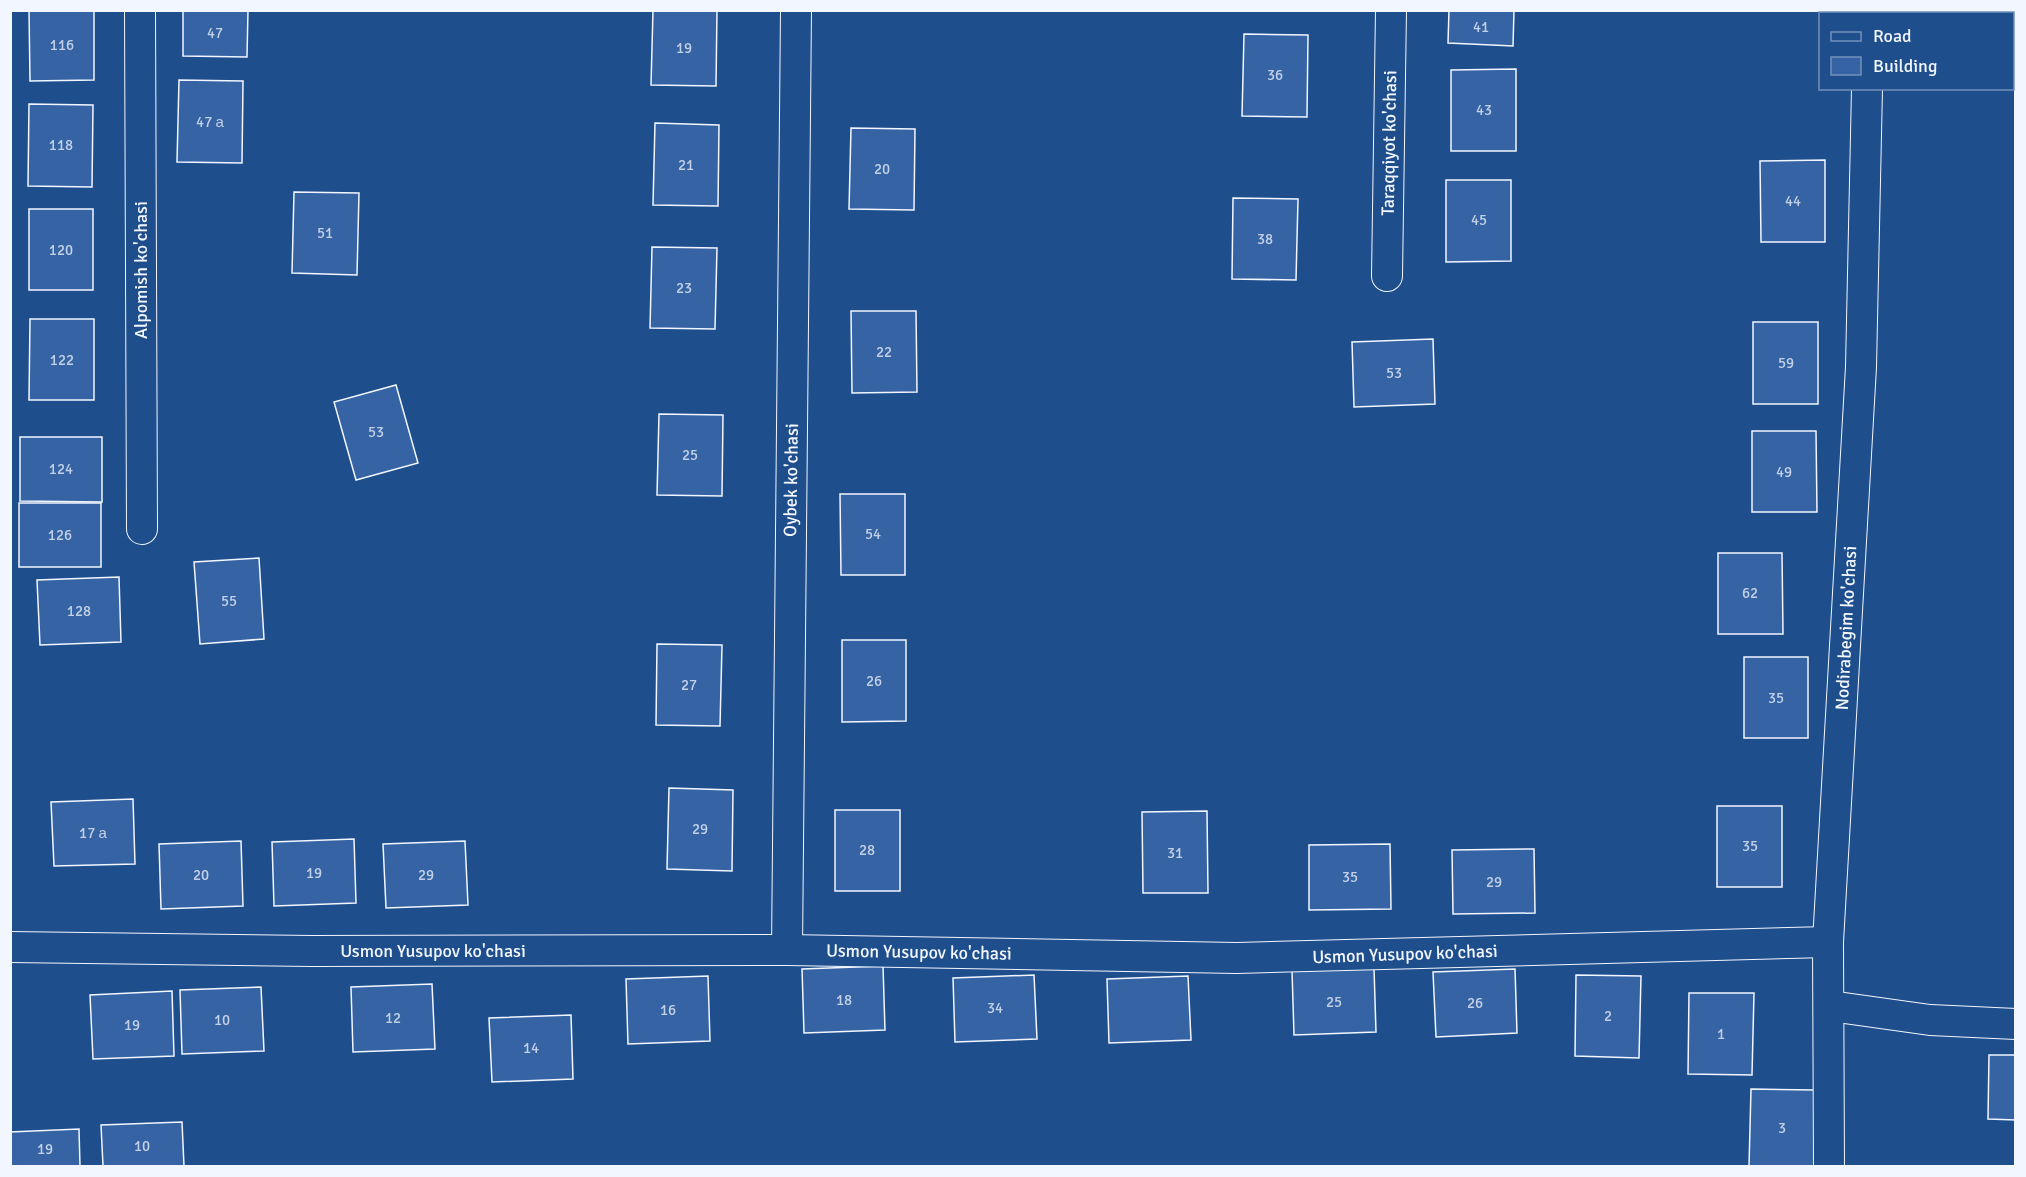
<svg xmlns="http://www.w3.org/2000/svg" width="2026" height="1177" font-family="Signika,sans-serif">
<rect width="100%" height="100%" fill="#1f4e8c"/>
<!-- building -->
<g fill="#3563a3" stroke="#f2f6ff" stroke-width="1.5">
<polygon points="29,10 94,10 94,80 30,81"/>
<polygon points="183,10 248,10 247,57 183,56"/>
<polygon points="653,10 717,10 716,86 651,85"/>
<polygon points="1449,10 1514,10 1513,46 1448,43"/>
<polygon points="1244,34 1308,35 1307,117 1242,116"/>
<polygon points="1516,69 1516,151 1451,151 1451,70"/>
<polygon points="179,80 243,81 242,163 177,162"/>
<polygon points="29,104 93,105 92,187 28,186"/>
<polygon points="655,123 719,125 718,206 653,205"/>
<polygon points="851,128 915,129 914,210 849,209"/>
<polygon points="1825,160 1825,242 1761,242 1760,161"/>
<polygon points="1446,180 1511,180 1511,261 1446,262"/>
<polygon points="294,192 359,193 357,275 292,273"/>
<polygon points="1233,198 1298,199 1296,280 1232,279"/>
<rect x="29" y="209" width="64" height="81"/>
<polygon points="652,247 717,248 715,329 650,328"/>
<polygon points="851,311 916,311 917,392 852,393"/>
<polygon points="30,319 94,319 94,400 29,400"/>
<rect x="1753" y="322" width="65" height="82"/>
<polygon points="1433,339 1435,404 1354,407 1352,342"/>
<polygon points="396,385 418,463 356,480 334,402"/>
<polygon points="659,414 723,415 722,496 657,495"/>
<polygon points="1752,431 1816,431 1817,512 1752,512"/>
<polygon points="20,437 102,437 102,502 20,501"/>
<polygon points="840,494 905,494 905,575 841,575"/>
<rect x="19" y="503" width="82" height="64"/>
<polygon points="1718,553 1782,553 1783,634 1718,634"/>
<polygon points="259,558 264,639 200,644 194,562"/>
<polygon points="119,577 121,642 40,645 37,580"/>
<polygon points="842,640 906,640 906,721 842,722"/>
<polygon points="657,644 722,645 720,726 656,725"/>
<rect x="1744" y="657" width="64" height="81"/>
<polygon points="669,788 733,790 732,871 667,869"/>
<polygon points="133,799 135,864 54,866 51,802"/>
<rect x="1717" y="806" width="65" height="81"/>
<rect x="835" y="810" width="65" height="81"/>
<polygon points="1207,811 1208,893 1143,893 1142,812"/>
<polygon points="354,839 356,903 274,906 272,842"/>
<polygon points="241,841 243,906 161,909 159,844"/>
<polygon points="465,841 468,905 386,908 383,844"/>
<polygon points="1390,844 1391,909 1309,910 1309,845"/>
<polygon points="1534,849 1535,913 1453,914 1452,850"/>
<polygon points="883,966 885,1030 804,1033 802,969"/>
<polygon points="1374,968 1376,1032 1294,1035 1292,971"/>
<polygon points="1515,969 1517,1033 1436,1037 1433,972"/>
<polygon points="1034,975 1037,1039 955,1042 953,978"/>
<polygon points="1576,975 1641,976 1639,1058 1575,1056"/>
<polygon points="708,976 710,1041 628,1044 626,979"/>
<polygon points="1188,976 1191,1040 1109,1043 1107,979"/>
<polygon points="432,984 435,1049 353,1052 351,987"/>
<polygon points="261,987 264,1051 182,1054 180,990"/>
<polygon points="172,991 174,1056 93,1059 90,995"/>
<polygon points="1689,993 1754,993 1752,1075 1688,1074"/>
<polygon points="571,1015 573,1079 492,1082 489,1018"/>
<polygon points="1989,1055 2016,1055 2016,1120 1988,1119"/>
<polygon points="1751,1089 1815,1090 1814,1166 1749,1166"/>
<polygon points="182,1122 184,1166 103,1166 101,1125"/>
<polygon points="79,1129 80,1166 10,1166 10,1132"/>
</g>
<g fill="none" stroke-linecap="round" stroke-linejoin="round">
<!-- minor casing -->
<g stroke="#f2f6ff" stroke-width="32">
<g id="minor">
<polyline points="140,10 142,529"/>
<polyline points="1869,14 1869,10"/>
<polyline points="1387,276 1391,10"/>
<polyline points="10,947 312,951 787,950 1237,958 1828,942"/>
<polyline points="787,950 796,10"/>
<polyline points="1830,1006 1930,1020 2016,1024"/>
<polyline points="1829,1166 1828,942 1861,367 1867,88"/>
</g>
</g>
<!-- minor -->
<use href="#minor" stroke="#1f4e8c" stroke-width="30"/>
</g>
<g text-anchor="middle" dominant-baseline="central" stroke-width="4.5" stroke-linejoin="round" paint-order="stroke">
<!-- number labels -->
<g font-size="15" fill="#c3d1e8">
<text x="1481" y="27">41</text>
<text x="215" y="33">47</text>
<text x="62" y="45">116</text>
<text x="684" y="48">19</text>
<text x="1275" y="75">36</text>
<text x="1484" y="110">43</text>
<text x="210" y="122">47 а</text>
<text x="61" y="145">118</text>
<text x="686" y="165">21</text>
<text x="882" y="169">20</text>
<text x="1793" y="201">44</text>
<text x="1479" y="220">45</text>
<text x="325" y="233">51</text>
<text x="1265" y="239">38</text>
<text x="61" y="250">120</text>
<text x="684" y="288">23</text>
<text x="884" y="352">22</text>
<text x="62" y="360">122</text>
<text x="1786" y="363">59</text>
<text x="1394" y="373">53</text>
<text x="376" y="432">53</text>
<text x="690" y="455">25</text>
<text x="61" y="469">124</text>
<text x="1784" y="472">49</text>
<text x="873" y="534">54</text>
<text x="60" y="535">126</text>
<text x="1750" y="593">62</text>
<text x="229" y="601">55</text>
<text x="79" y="611">128</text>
<text x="874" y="681">26</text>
<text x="689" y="685">27</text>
<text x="1776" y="698">35</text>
<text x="700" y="829">29</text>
<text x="93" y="833">17 а</text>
<text x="1750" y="846">35</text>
<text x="867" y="850">28</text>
<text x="1175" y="853">31</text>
<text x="314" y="873">19</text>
<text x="201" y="875">20</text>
<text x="426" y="875">29</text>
<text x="1350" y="877">35</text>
<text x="1494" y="882">29</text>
<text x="844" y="1000">18</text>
<text x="1334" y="1002">25</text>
<text x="1475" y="1003">26</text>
<text x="995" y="1008">34</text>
<text x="668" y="1010">16</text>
<text x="1608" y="1016">2</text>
<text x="393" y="1018">12</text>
<text x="222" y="1020">10</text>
<text x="132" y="1025">19</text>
<text x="1721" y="1034">1</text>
<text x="531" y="1048">14</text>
<text x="1782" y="1128">3</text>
<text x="142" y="1146">10</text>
<text x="45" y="1149">19</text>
</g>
<!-- street labels -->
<g font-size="18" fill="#f2f6ff" stroke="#1f4e8c">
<text transform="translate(1389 143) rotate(-89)">Taraqqiyot ko'chasi</text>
<text transform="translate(141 270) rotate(-90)">Alpomish ko'chasi</text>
<text transform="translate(791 480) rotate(-89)">Oybek ko'chasi</text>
<text transform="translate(1846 628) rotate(-87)">Nodirabegim ko'chasi</text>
<text x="433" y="951">Usmon Yusupov ko'chasi</text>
<text transform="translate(919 952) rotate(1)">Usmon Yusupov ko'chasi</text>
<text transform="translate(1405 954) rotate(-2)">Usmon Yusupov ko'chasi</text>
</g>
</g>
<!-- border -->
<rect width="2026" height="1177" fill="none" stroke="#f2f6ff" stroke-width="24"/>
<!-- legend -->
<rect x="1819" y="12" width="195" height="78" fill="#1f4e8c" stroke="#7391ba" stroke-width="1.5"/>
<rect x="1831" y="32" width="30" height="9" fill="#1f4e8c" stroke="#7391ba" stroke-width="1.5"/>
<text x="1873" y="42" font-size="18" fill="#f2f6ff">Road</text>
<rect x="1831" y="57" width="30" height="18" fill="#3563a3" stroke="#7391ba" stroke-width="1.5"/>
<text x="1873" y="72" font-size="18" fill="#f2f6ff">Building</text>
</svg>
